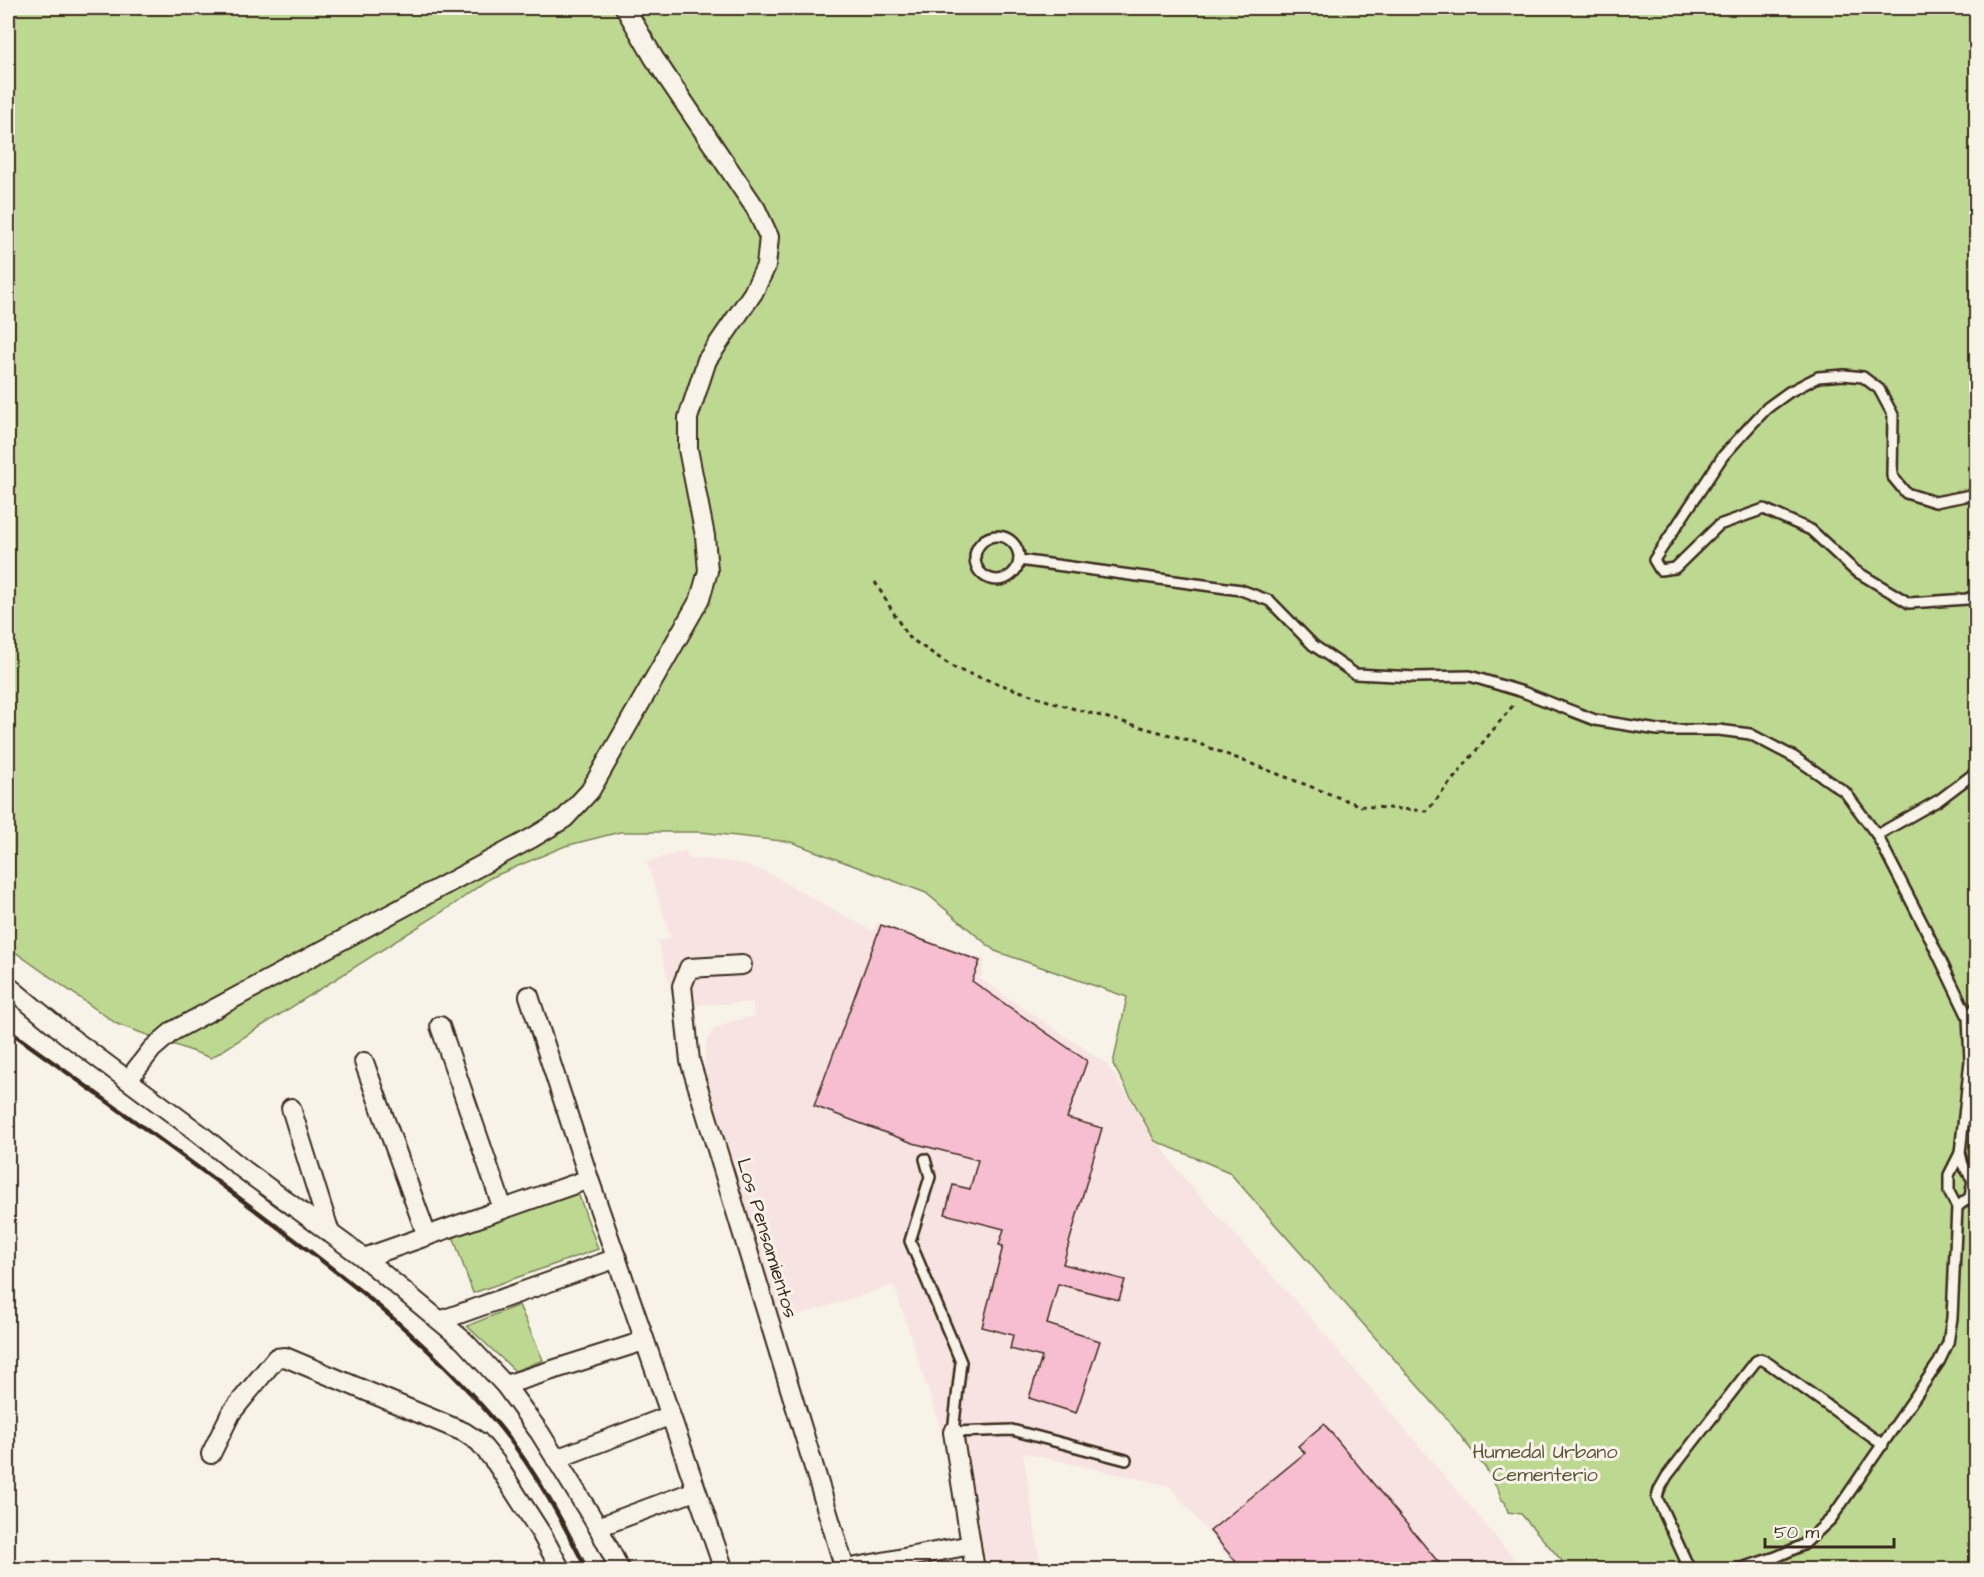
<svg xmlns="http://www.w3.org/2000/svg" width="1984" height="1577" font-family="'Architects Daughter',sans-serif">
<rect width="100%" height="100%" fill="#f7f3e8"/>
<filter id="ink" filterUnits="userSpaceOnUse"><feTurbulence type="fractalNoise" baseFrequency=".0167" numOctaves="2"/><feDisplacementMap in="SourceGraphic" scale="12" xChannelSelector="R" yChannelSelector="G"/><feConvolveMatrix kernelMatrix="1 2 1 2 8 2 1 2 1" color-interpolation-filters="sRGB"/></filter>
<g filter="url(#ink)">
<!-- built -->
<polygon fill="#f7e3e1" points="685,851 690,860 706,859 737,863 766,872 872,931 878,923 985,960 980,979 1107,1064 1180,1174 1308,1315 1523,1569 1238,1569 1170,1486 1023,1453 1041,1569 978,1569 960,1440 943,1436 894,1285 780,1321 707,1081 705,1061 706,1042 714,1029 731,1022 754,1016 753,1002 675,1006 658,941 671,938 647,862"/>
<!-- green -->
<g fill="#bdd991" stroke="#7c8258" stroke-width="1.5">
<polygon points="8,8 1976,8 1976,1569 1569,1569 1521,1514 1508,1512 1505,1502 1502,1500 1498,1489 1492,1481 1487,1470 1448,1420 1229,1172 1155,1141 1113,1064 1127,997 995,951 926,893 791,842 700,832 620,832 565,846 490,878 453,905 211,1058 117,1024 8,947"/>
<polygon points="578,1193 598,1249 473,1293 453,1236"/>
<polygon points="519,1305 543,1360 515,1371 467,1326"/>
</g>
<!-- building -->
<g fill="#f7bdd0" stroke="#3b2a1e" stroke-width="1.5">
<polygon points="881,925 980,961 972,981 1087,1061 1067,1118 1102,1128 1063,1264 1125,1280 1119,1300 1058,1284 1047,1324 1100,1341 1076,1413 1029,1398 1042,1357 1010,1349 1013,1335 982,1327 1003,1246 999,1245 1004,1229 945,1214 953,1185 970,1189 978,1160 913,1143 814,1106"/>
<polygon points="1324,1424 1444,1569 1242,1569 1210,1531 1305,1453 1298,1446"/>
</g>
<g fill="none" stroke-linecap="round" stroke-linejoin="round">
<!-- lane casing -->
<g stroke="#3b2a1e" stroke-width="14">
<g id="lane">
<polyline points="1976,494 1935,502 1906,493 1892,476 1893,415 1879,389 1863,377 1844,375 1818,377 1789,392 1767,408 1751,425 1723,456 1654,560 1660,570 1675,568 1719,525 1764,509 1811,530 1854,570 1909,603 1967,599 1976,595"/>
<circle cx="997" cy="558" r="22"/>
<polyline points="1019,560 1241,590 1270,601 1313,645 1355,674 1416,677 1470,676 1523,692 1595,720 1658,730 1719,730 1750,734 1794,757 1845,792 1877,835 1928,934 1968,1017 1970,1061 1960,1153 1949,1175 1949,1192 1957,1207 1952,1318 1948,1343 1939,1362 1831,1519 1803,1545 1776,1557 1735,1570"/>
<polyline points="1877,835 1939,800 1976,772"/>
<polyline points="1968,1017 1976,1007"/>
<polyline points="925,1159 930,1177 910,1241 961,1362 953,1432 1012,1430 1126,1460"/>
<polyline points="1957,1207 1970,1197 1973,1180 1963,1165 1960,1153"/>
<polyline points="1690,1570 1657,1498 1659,1490 1667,1476 1756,1361 1761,1359 1768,1363 1883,1445"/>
</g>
</g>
<!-- street casing -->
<g stroke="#3b2a1e" stroke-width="22">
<g id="street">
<polyline points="742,965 689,968 682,986 690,1061 845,1569"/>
<polyline points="8,986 66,1034 200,1134 240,1167 364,1258 464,1341 505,1385 540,1433 598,1527 620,1570"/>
<polyline points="529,996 589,1179 724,1570"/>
<polyline points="440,1026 503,1209"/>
<polyline points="364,1062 427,1236"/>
<polyline points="128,1080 152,1049 173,1031 532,838 565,818 590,791 700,599 708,571 705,536 688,449 688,418 707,360 753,293 766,266 769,237 756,209 654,58 625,8"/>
<polyline points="291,1108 330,1233"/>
<polyline points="364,1258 589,1179"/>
<polyline points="442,1320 617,1258"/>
<polyline points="505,1385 644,1341"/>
<polyline points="953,1432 975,1570"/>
<polyline points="211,1454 231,1413 276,1358 285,1357 464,1432 479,1442 496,1463 541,1533 561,1570"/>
<polyline points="556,1459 669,1416"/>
<polyline points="598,1527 695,1491"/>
<polyline points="841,1570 971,1545"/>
</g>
</g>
<!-- path -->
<polyline stroke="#3b2a1e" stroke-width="3" stroke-dasharray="4.5 4.5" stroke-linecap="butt" points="875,582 908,637 956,669 1057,704 1192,741 1361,806 1427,811 1515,703"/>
<!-- lane -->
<use href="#lane" stroke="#f7f3e8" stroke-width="9"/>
<!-- street -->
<use href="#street" stroke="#f7f3e8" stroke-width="18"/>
<!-- rail -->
<path stroke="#3b2a1e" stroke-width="4.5" d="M8,1030C97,1094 187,1158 275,1225C358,1287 433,1346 500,1427C535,1470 562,1520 587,1570"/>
</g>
</g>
<g text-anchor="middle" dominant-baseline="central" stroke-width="6" stroke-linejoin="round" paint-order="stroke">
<!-- street labels -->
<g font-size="20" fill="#3b2a1e" stroke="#f7f3e8">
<text transform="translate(767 1238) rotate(73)">Los Pensamientos</text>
</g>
<!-- park labels -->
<g font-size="20" fill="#5c563b" stroke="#f7f3e8">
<text x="1545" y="1452">Humedal Urbano<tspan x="1545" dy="23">Cementerio</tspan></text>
</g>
</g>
<!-- margin -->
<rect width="1984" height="1577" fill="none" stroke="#f7f3e8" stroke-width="30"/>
<rect x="15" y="15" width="1954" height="1547" fill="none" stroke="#3b2a1e" stroke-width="2" filter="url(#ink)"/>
<!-- scale -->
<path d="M1765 1538v9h129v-9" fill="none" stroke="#3b2a1e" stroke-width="3"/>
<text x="1774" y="1538" font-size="18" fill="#3b2a1e" stroke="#f7f3e8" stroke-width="4.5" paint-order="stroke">50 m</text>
</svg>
